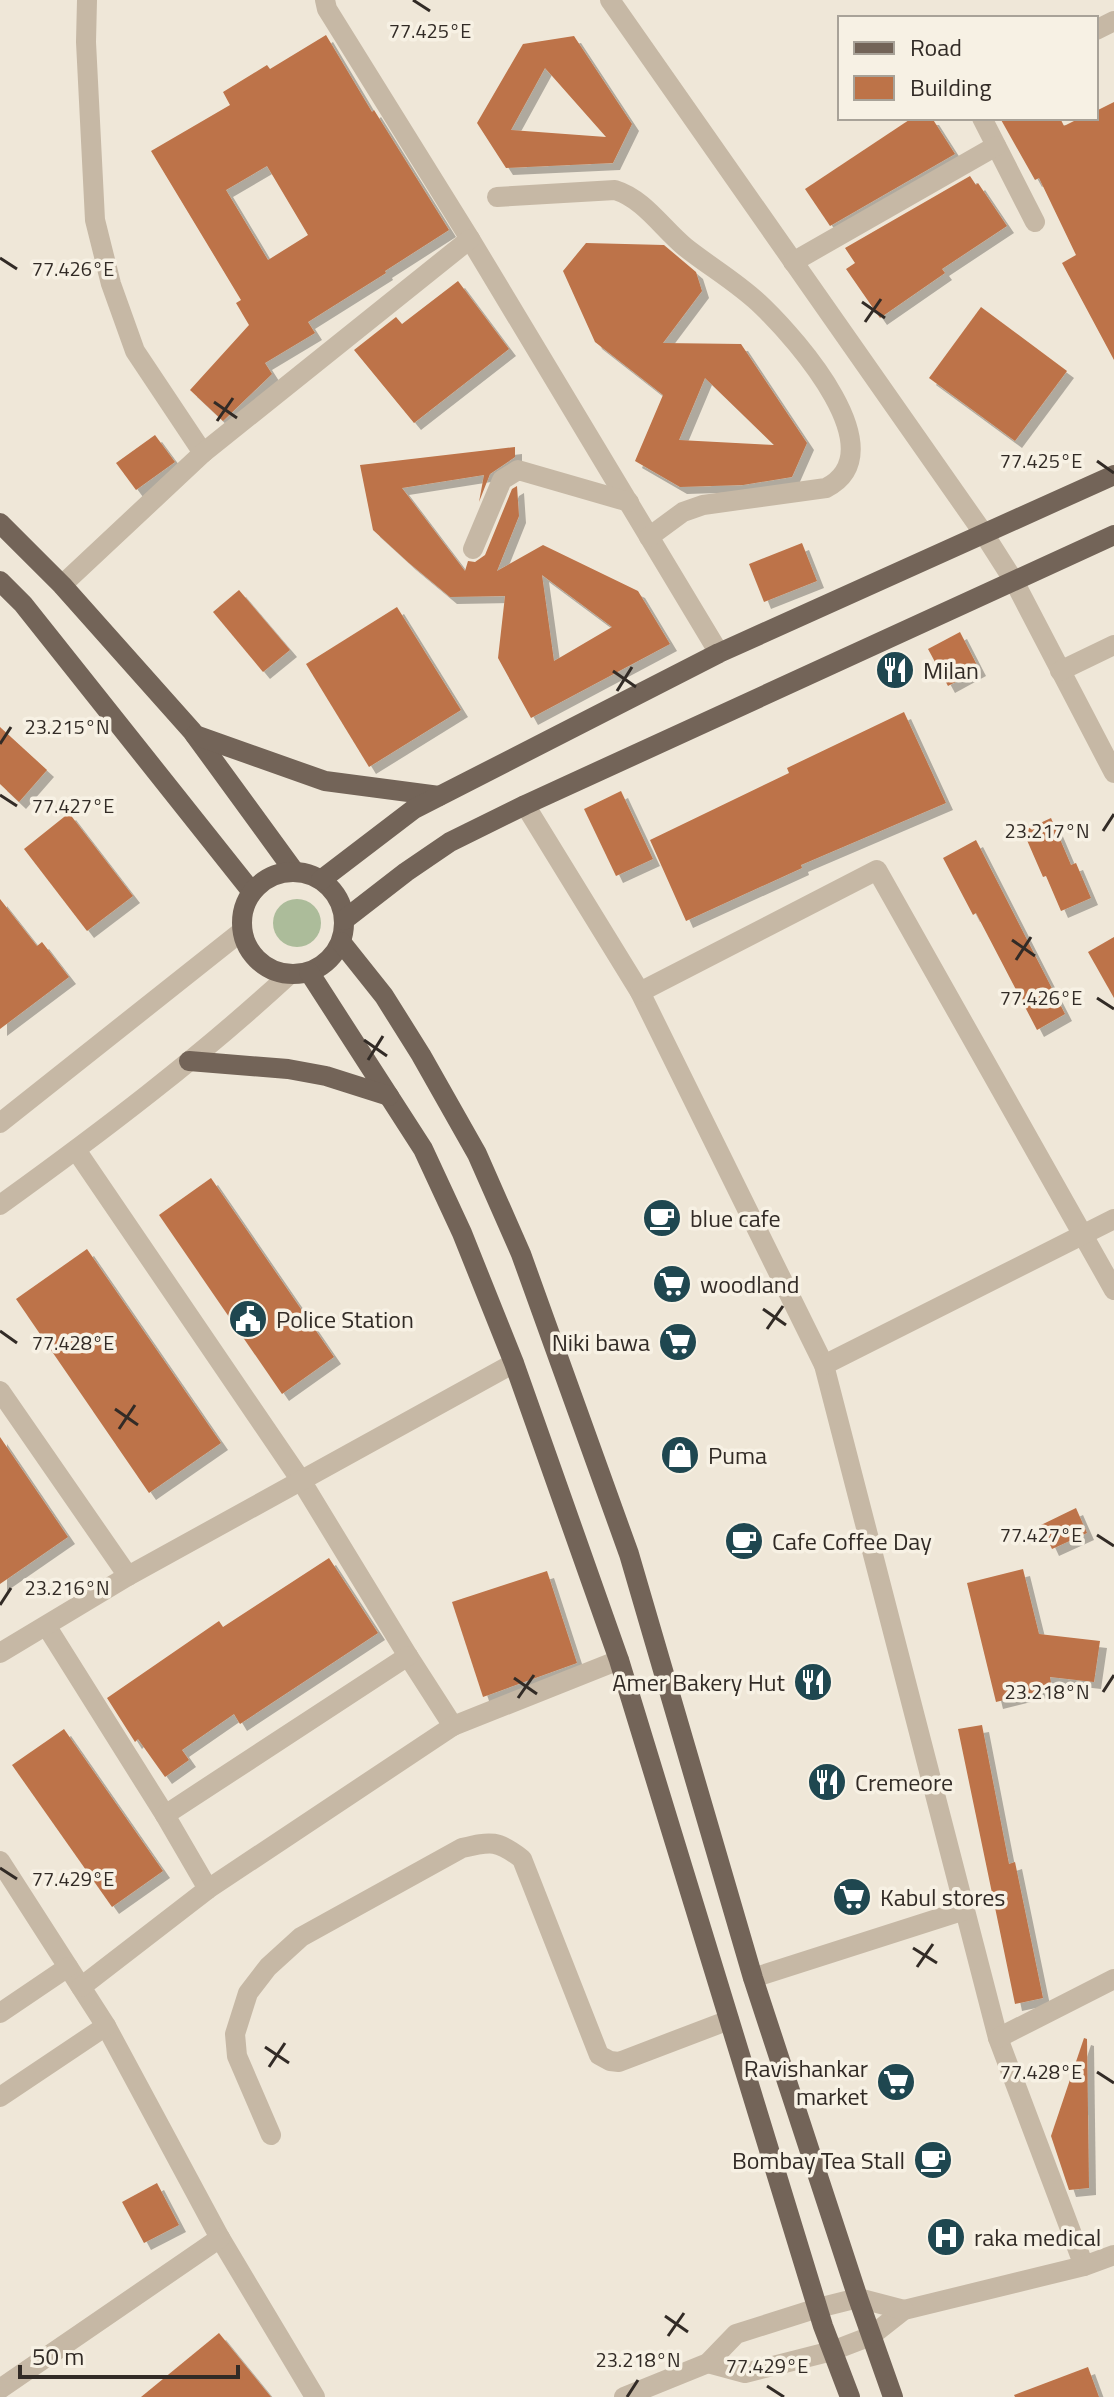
<svg xmlns="http://www.w3.org/2000/svg" width="1114" height="2397" font-family="'Titillium Web',sans-serif">
<defs>
<filter id="shadow"><feDropShadow dx="7" dy="7" stdDeviation="0" flood-color="#0004"/></filter>
</defs>
<rect width="100%" height="100%" fill="#efe7d8"/>
<!-- green -->
<circle fill="#acbc9a" cx="297" cy="923" r="24"/>
<!-- building -->
<g fill="#bd7348" fill-rule="evenodd" filter="url(#shadow)">
<path d="M326,35L372,112L374,110L449,230L385,271L386,273L308,322L315,333L265,363L272,374L223,421L190,390L249,325L236,303L241,300L151,151L230,105L223,92L267,65L270,69ZM267,166L308,235L268,260L226,190Z"/>
<path d="M574,36L632,124L613,163L506,168L477,123L523,44ZM545,68L606,137L511,130Z"/>
<polygon points="1114,102 1114,360 1062,263 1076,255 1039,178 1035,180 1000,118 1060,118 1064,126 1080,118 1096,118 1096,111"/>
<polygon points="912,118 932,118 955,154 830,226 805,189"/>
<polygon points="970,176 976,185 978,183 1007,226 942,269 945,273 880,318 846,269 855,263 845,248"/>
<path d="M586,243L664,245L696,272L702,291L663,343L741,344L807,443L792,477L743,485L680,487L635,461L663,395L595,342L563,271ZM705,378L774,445L679,440Z"/>
<polygon points="458,281 509,349 414,423 354,350 396,317 402,324"/>
<polygon points="981,307 1067,371 1015,441 929,378"/>
<polygon points="155,435 175,462 136,490 116,463"/>
<path d="M515,447V457L490,474L479,502L484,475L402,488L465,571L468,561L475,562L485,555L512,489L517,486L519,516L497,571L543,545L638,591L670,644L531,718L498,658L505,596L450,597L409,563L373,530L360,465ZM542,575L612,627L554,661Z"/>
<polygon points="802,543 817,581 764,602 749,564"/>
<polygon points="239,590 290,650 263,672 213,612"/>
<polygon points="397,607 461,710 369,767 306,664"/>
<polygon points="960,632 979,669 948,686 928,649"/>
<polygon points="904,712 946,803 801,865 802,868 686,921 650,840 789,773 787,768"/>
<polygon points="0,727 47,770 19,802 0,784"/>
<polygon points="621,791 653,859 616,876 584,809"/>
<polygon points="69,813 133,896 87,931 24,849"/>
<polygon points="1051,818 1071,865 1076,863 1091,898 1061,911 1046,876 1043,877 1023,831"/>
<polygon points="976,840 1065,1014 1037,1030 976,913 973,915 943,858"/>
<polygon points="0,899 37,946 42,942 69,977 0,1029"/>
<polygon points="1114,937 1114,998 1088,952"/>
<polygon points="211,1178 334,1357 282,1394 159,1215"/>
<polygon points="87,1249 221,1443 149,1493 16,1299"/>
<polygon points="0,1437 68,1537 0,1584"/>
<polygon points="1076,1508 1087,1533 1052,1549 1041,1525"/>
<polygon points="329,1558 378,1633 240,1724 234,1714 182,1750 189,1760 165,1777 138,1739 135,1742 107,1698 219,1621 223,1627"/>
<polygon points="1023,1569 1039,1634 1100,1641 1094,1682 1050,1677 1052,1688 996,1702 967,1583"/>
<polygon points="547,1571 577,1663 483,1697 452,1602"/>
<polygon points="982,1725 1009,1864 1015,1862 1043,1998 1015,2004 958,1729"/>
<polygon points="64,1729 163,1871 112,1907 12,1765"/>
<polygon points="1084,2038 1087,2039 1089,2188 1069,2190 1051,2136"/>
<polygon points="157,2183 179,2225 144,2243 122,2202"/>
<polygon points="219,2333 271,2397 141,2397"/>
<polygon points="1088,2367 1099,2397 1015,2397 1014,2395"/>
</g>
<g fill="none" stroke-linecap="round" stroke-linejoin="round">
<!-- minor -->
<g stroke="#c6b8a5" stroke-width="20">
<polyline points="87,0 86,42 95,220 111,284 135,351 203,453"/>
<polyline points="325,0 327,9 470,239 719,653"/>
<polyline points="610,0 984,534 1014,581 1114,773"/>
<polyline points="1096,30 1114,21"/>
<polyline points="982,118 1035,222"/>
<path d="M497,197L615,190C644,199 662,228 685,247C710,267 740,284 763,307C796,339 897,452 826,488L703,505L683,512L649,537"/>
<polyline points="793,262 996,146"/>
<polyline points="473,549 502,480 518,470 629,502"/>
<polyline points="62,585 203,453 470,239"/>
<polyline points="1060,671 1114,645"/>
<polyline points="525,805 640,992 824,1365 998,2038 1084,2266"/>
<polyline points="640,992 877,870 1114,1290"/>
<polyline points="0,1123 242,931"/>
<polyline points="76,1150 302,1482 408,1656 453,1726"/>
<path d="M0,1205C100,1133 199,1058 290,974"/>
<polyline points="824,1365 1114,1219"/>
<polyline points="0,1391 128,1576"/>
<polyline points="47,1627 165,1815 208,1889"/>
<polyline points="0,1653 128,1576 514,1363"/>
<polyline points="165,1815 408,1656"/>
<polyline points="0,1861 106,2026 220,2238 315,2397"/>
<polyline points="753,1978 965,1910"/>
<polyline points="81,1987 208,1889 453,1726 619,1660"/>
<polyline points="0,2013 68,1967"/>
<polyline points="998,2038 1114,1979"/>
<polyline points="0,2097 106,2026"/>
<path d="M271,2135L237,2056L235,2034L248,1993L268,1967L301,1937L462,1848C491,1841 498,1840 522,1859L599,2055L610,2061L619,2062L729,2020"/>
<polyline points="708,2363 745,2373 832,2351 871,2336 904,2310 1084,2266 1114,2255"/>
<polyline points="0,2389 220,2238"/>
<polyline points="624,2397 708,2363 736,2334 818,2308 858,2298 904,2310"/>
</g>
<!-- major -->
<g stroke="#736458" stroke-width="20">
<polyline points="0,523 62,585 192,731 294,871"/>
<polyline points="0,581 23,604 252,892"/>
<polyline points="195,735 325,781 439,796"/>
<circle cx="293" cy="923" r="51"/>
<polyline points="321,880 414,809 719,653 1114,475"/>
<polyline points="344,920 406,872 450,842 525,805 1114,535"/>
<polyline points="341,942 384,996 421,1055 477,1154 521,1254 629,1554 753,1978 858,2298 893,2397"/>
<polyline points="309,972 423,1149 462,1233 514,1363 619,1660 823,2326 850,2397"/>
<polyline points="189,1061 288,1069 326,1076 389,1096"/>
</g>
</g>
<!-- ticks -->
<path fill="none" stroke="#322b26" stroke-width="3" d="M413,0L430,11M0,258L17,269M862,302L885,318M865,322L881,299M214,402L237,418M217,421L233,398M1097,461L1114,473M613,671L636,687M617,691L632,667M0,744L11,727M0,795L17,806M1103,831L1114,814M1012,940L1035,956M1016,960L1031,937M1097,998L1114,1009M364,1040L387,1056M368,1060L383,1036M763,1309L786,1325M767,1329L783,1306M0,1331L17,1343M115,1409L138,1425M119,1429L135,1405M1097,1535L1114,1546M0,1605L11,1588M514,1678L537,1694M1103,1692L1114,1675M518,1698L534,1675M0,1868L17,1879M913,1948L937,1963M917,1967L933,1944M265,2047L289,2063M269,2067L285,2043M1097,2072L1114,2083M665,2316L688,2332M668,2336L684,2313M767,2386L784,2397M627,2397L638,2380"/>
<!-- icons -->
<defs>
<g id="restaurant-disc" transform="scale(2)"><circle r="9.5" fill="#1f4750" stroke="#f7f1e4"/><path d="M-5-6h1v4h1v-4h1v4h1v-4h1v5L-1.5 .5V6h-2V.5L-5-1ZM5-6V6H3V1.5H1.5Q1.5-4 5-6Z" fill="#fff"/></g>
<g id="cafe-disc" transform="scale(2)"><circle r="9.5" fill="#1f4750" stroke="#f7f1e4"/><path d="M-5.5-4.5H6V0H3Q3 3.5 0 3.5H-2.5Q-5.5 3.5-5.5 0ZM3-3.2v2h1.7v-2ZM-6 4.5H4V6H-6Z" fill="#fff"/></g>
<g id="supermarket-disc" transform="scale(2)"><circle r="9.5" fill="#1f4750" stroke="#f7f1e4"/><path d="M-6-5.5h2.5l.6 2H6L4.5 2H-2.5L-4.4-4H-6ZM-1.5 3.2a1.3 1.3 0 1 0 .1 0ZM3 3.2a1.3 1.3 0 1 0 .1 0Z" fill="#fff"/></g>
<g id="civic-disc" transform="scale(2)"><circle r="9.5" fill="#1f4750" stroke="#f7f1e4"/><path d="M-.6-6.5H3V-4.5H.6V-3L4-1V1h2V6H-6V1h2V-1L-.6-3ZM-1.2 2.5V6h2.4V2.5Z" fill="#fff"/></g>
<g id="shop-disc" transform="scale(2)"><circle r="9.5" fill="#1f4750" stroke="#f7f1e4"/><path d="M-5-2.5h2.3a2.7 3.5 0 0 1 5.4 0H5L5.5 6h-11ZM-1.5-2.5h3a1.5 2.3 0 0 0-3 0Z" fill="#fff"/></g>
<g id="hospital-disc" transform="scale(2)"><circle r="9.5" fill="#1f4750" stroke="#f7f1e4"/><path d="M-5-5h3v3.5h4V-5h3V5h-3V1.5h-4V5h-3Z" fill="#fff"/></g>
</defs>
<g fill-rule="evenodd">
<use href="#restaurant-disc" x="895" y="670"/>
<use href="#cafe-disc" x="662" y="1218"/>
<use href="#supermarket-disc" x="672" y="1284"/>
<use href="#civic-disc" x="248" y="1319"/>
<use href="#supermarket-disc" x="678" y="1342"/>
<use href="#shop-disc" x="680" y="1455"/>
<use href="#cafe-disc" x="744" y="1541"/>
<use href="#restaurant-disc" x="813" y="1682"/>
<use href="#restaurant-disc" x="827" y="1782"/>
<use href="#supermarket-disc" x="852" y="1897"/>
<use href="#supermarket-disc" x="896" y="2082"/>
<use href="#cafe-disc" x="933" y="2160"/>
<use href="#hospital-disc" x="946" y="2237"/>
</g>
<g text-anchor="middle" dominant-baseline="central" stroke-width="7" stroke-linejoin="round" paint-order="stroke">
<!-- poi labels -->
<g font-size="24" fill="#322b26" stroke="#f7f1e4" text-anchor="start">
<text x="923" y="670">Milan</text>
<text x="690" y="1218">blue cafe</text>
<text x="700" y="1284">woodland</text>
<text x="276" y="1319">Police Station</text>
<text x="650" y="1342" text-anchor="end">Niki bawa</text>
<text x="708" y="1455">Puma</text>
<text x="772" y="1541">Cafe Coffee Day</text>
<text x="785" y="1682" text-anchor="end">Amer Bakery Hut</text>
<text x="855" y="1782">Cremeore</text>
<text x="880" y="1897">Kabul stores</text>
<text x="868" y="2068" text-anchor="end">Ravishankar<tspan x="868" dy="28">market</tspan></text>
<text x="905" y="2160" text-anchor="end">Bombay Tea Stall</text>
<text x="974" y="2237">raka medical</text>
</g>
</g>
<g font-size="20" text-anchor="middle" fill="#322b26" stroke="#f7f1e4" stroke-width="7" stroke-linejoin="round" paint-order="stroke">
<text x="430" y="38">77.425°E</text>
<text x="73" y="276">77.426°E</text>
<text x="1041" y="468">77.425°E</text>
<text x="67" y="734">23.215°N</text>
<text x="73" y="813">77.427°E</text>
<text x="1047" y="838">23.217°N</text>
<text x="1041" y="1005">77.426°E</text>
<text x="73" y="1350">77.428°E</text>
<text x="1041" y="1542">77.427°E</text>
<text x="67" y="1595">23.216°N</text>
<text x="1047" y="1699">23.218°N</text>
<text x="73" y="1886">77.429°E</text>
<text x="1041" y="2079">77.428°E</text>
<text x="638" y="2367">23.218°N</text>
<text x="767" y="2373">77.429°E</text>
</g>
<!-- legend -->
<rect x="838" y="16" width="260" height="104" fill="#f7f1e4" stroke="#a8a298" stroke-width="2"/>
<rect x="854" y="42" width="40" height="12" fill="#736458" stroke="#a8a298" stroke-width="2"/>
<text x="910" y="56" font-size="24" fill="#322b26">Road</text>
<rect x="854" y="76" width="40" height="24" fill="#bd7348" stroke="#a8a298" stroke-width="2"/>
<text x="910" y="96" font-size="24" fill="#322b26">Building</text>
<!-- scale -->
<path d="M20 2365v12h218v-12" fill="none" stroke="#322b26" stroke-width="4"/>
<text x="32" y="2365" font-size="24" fill="#322b26" stroke="#f7f1e4" stroke-width="6" paint-order="stroke">50 m</text>
</svg>
